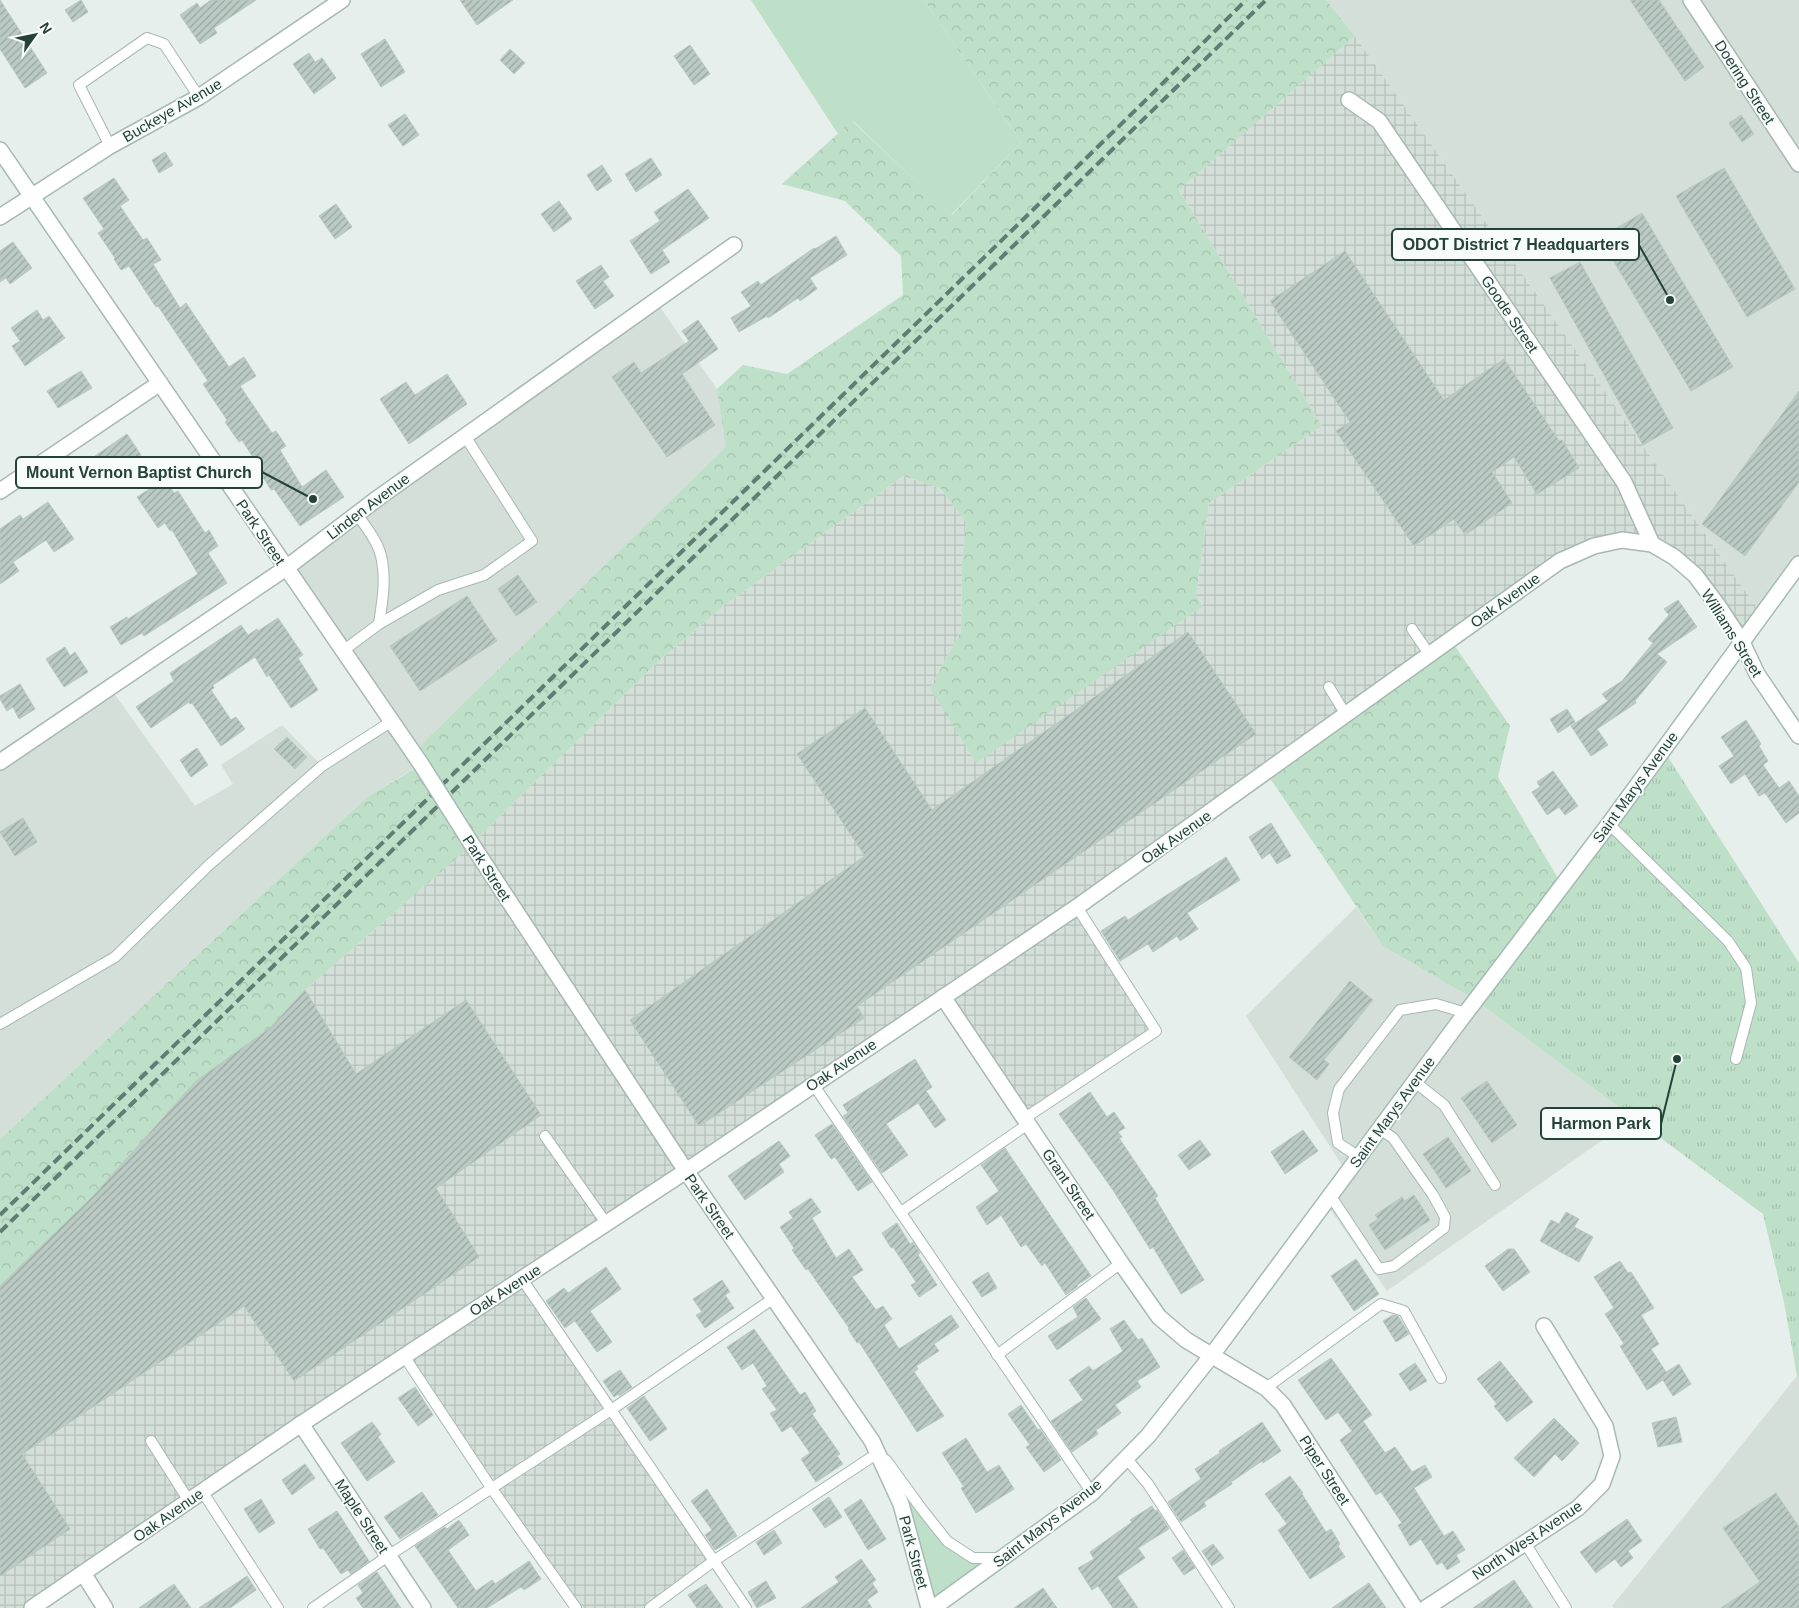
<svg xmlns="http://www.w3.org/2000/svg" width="1799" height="1608" font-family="Helvetica,sans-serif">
<defs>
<pattern id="industrial-grid" width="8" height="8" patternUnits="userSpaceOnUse" patternTransform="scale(1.25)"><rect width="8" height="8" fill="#d4dfda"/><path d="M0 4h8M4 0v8" fill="none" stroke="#b6c1bc"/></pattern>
<pattern id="forest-crowns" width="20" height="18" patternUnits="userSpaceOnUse" patternTransform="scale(1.25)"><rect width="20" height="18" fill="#bfe0c8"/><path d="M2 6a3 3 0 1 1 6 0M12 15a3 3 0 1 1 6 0" fill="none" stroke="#a4c1ad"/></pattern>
<pattern id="park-tufts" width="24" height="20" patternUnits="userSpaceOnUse" patternTransform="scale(1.25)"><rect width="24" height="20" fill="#bfe0c8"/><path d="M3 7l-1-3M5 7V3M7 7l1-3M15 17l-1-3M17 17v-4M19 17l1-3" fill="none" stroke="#a4c1ad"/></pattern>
<pattern id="building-hatch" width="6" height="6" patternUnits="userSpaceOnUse" patternTransform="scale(1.25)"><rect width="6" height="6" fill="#bbcac4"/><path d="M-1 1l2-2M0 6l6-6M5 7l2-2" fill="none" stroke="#98a6a0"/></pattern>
</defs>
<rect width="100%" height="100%" fill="#e6efeb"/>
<!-- built -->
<g fill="#d4dfda">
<polygon points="1326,0 1799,0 1799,564 1762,615 1355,36"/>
<polygon points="655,300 717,389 727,447 432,734 421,764 367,797 0,1139 0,762 110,688 195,806 233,784 221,765 282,725 322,766 392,721 286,568"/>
<polygon points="1356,907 1383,946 1475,1000 1634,1118 1387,1291 1325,1202 1347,1173 1246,1016"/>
<polygon points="1797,1376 1799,1377 1799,1608 1614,1608 1612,1606"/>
</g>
<!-- industrial -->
<polygon fill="url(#industrial-grid)" points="1355,36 1762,615 1742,642 1719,607 1652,544 1594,546 1077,907 1156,1031 1025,1118 943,997 522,1278 715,1560 650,1608 576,1608 404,1356 32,1608 0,1608 0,1286 94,1195 196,1081 305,990 457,858 662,658 725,605 903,476 940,488 966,522 962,563 961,631 930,688 1203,605 1196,595 1209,503 1322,426 1179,190"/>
<!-- grass -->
<g fill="#bfe0c8">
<polygon points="751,0 924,0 1021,142 951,215 853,121 838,134"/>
<polygon points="872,1441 947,1541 973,1558 1002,1558 933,1608"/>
</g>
<!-- forest -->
<g fill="url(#forest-crowns)">
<polygon points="924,0 1326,0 1355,36 1179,190 1322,426 1209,503 1196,595 1203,606 976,763 930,688 961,631 962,563 966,522 940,488 903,476 725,605 662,658 457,858 305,990 270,1028 196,1081 94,1195 0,1286 0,1139 367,797 421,765 414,753 432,734 726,447 717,389 743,365 787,374 903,295 901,256 845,201 782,184 852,121 952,215 1021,142"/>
<polygon points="1450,639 1510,726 1498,777 1562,885 1475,1000 1383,946 1266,772"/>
</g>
<!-- park -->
<polygon fill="url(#park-tufts)" points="1663,749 1799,963 1799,1377 1797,1376 1784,1302 1763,1214 1475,1000"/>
<!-- building -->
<g fill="url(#building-hatch)" stroke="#b8c9c2">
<polygon points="0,0 47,73 25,88 0,49"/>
<polygon points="81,0 88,12 73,22 65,10"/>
<polygon points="211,0 256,0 214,28 217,33 200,44 180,15 197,3 200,8"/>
<polygon points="460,0 513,0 477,25"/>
<polygon points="1630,0 1659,0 1704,67 1685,81"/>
<polygon points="385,39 405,72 381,87 361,54"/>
<polygon points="690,45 710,74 694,85 674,56"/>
<polygon points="510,49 525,63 514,74 500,60"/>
<polygon points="309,53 315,62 322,58 336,78 314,94 293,64"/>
<polygon points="405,114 419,135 403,146 388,125"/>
<polygon points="1741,115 1754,134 1742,142 1729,123"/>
<polygon points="165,152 173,165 159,173 152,160"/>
<polygon points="651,158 662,175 636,192 625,174"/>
<polygon points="602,165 612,181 597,191 587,175"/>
<polygon points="1724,168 1795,289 1747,317 1676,196"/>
<polygon points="114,178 129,200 120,206 143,240 147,238 161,260 153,264 180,308 186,303 229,367 244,357 256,376 240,386 272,433 276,431 286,446 280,450 302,487 326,470 344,497 300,526 274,489 271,490 261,474 263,473 242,440 239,442 225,422 227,420 203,384 208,381 158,306 156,307 129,266 121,270 114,259 115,258 98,233 104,229 83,198"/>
<polygon points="688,189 709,218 662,250 670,262 651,274 630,241 660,221 654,212"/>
<polygon points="559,201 572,219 554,232 541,214"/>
<polygon points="336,204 352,227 335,239 319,216"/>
<polygon points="1642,213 1733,367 1691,391 1600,238"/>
<polygon points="836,236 847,255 810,278 817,289 800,301 798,298 768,318 767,316 739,332 731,318 751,306 741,292 758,281 761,285 814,248 815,249"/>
<polygon points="13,242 32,268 10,284 6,278 0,282 0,251"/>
<polygon points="1345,251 1444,400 1504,359 1559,441 1562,440 1579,468 1537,494 1514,457 1492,472 1512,503 1465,535 1454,519 1414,546 1336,431 1350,422 1270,301"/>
<polygon points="1580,262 1673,428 1643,445 1550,278"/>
<polygon points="601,265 609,277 603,281 614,296 595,309 576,281"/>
<polygon points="37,310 43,320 49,316 65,338 25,366 12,346 20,341 11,328"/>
<polygon points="698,320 718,349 682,374 715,425 667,457 612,377 634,362 641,373 689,341 682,331"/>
<polygon points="81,371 92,388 58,408 47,391"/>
<polygon points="447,374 467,404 409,444 380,399 406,382 415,395"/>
<polygon points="1799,391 1799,482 1745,556 1702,524"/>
<polygon points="127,434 141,455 93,487 79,467"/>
<polygon points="165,479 174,493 178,491 205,533 209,530 218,546 208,553 227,583 144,636 142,633 121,645 110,627 127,617 128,619 198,574 172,530 170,531 165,523 158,528 137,497"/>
<polygon points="48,502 74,539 54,552 46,540 13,562 19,571 0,584 0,529 20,515 23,519"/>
<polygon points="518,575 537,602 516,616 498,589"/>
<polygon points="467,596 497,641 420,691 390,646"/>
<polygon points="1678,600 1697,627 1657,654 1667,662 1635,701 1636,703 1597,729 1608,745 1591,756 1571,726 1608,701 1602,694 1622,681 1653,643 1648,639 1669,615 1664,609"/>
<polygon points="278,618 303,655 298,658 318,690 291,708 269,675 267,677 255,657 213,685 214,688 211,690 231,720 236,717 245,729 221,746 192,703 190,704 189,702 151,728 136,707 174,681 170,673 241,625 248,635 257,629 258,631"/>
<polygon points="1188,632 1256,734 857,1006 864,1018 699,1126 630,1020 865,856 797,754 865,708 932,810"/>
<polygon points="65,647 70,656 75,652 88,672 64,687 46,659"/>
<polygon points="20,684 35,709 19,719 13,707 7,711 0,699 0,696"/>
<polygon points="1567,709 1575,722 1558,733 1550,719"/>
<polygon points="1746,720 1761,744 1759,746 1768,761 1763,765 1779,788 1789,781 1799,796 1799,813 1786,823 1765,793 1759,796 1745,774 1731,784 1719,766 1734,756 1721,737"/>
<polygon points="287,737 307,757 295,769 274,749"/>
<polygon points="197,748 208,765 191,777 180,760"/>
<polygon points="1553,771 1578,806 1565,815 1559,807 1547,815 1532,792 1540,787 1537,782"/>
<polygon points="23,818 37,842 15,856 0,832"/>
<polygon points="1271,823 1291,856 1277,864 1270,853 1262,859 1249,837"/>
<polygon points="1226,857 1240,880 1187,913 1198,929 1180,941 1177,936 1153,952 1148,944 1120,961 1101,931 1125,916 1128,920"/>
<polygon points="1350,981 1373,1000 1324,1060 1329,1064 1317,1080 1289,1057"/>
<polygon points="305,990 356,1074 466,1000 541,1115 436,1188 479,1257 294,1381 244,1306 22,1454 70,1529 0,1576 0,1286 94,1195 196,1081 270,1028"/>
<polygon points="915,1059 932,1087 926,1091 946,1120 935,1128 918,1103 886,1124 908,1155 882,1173 843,1116 848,1113 843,1105"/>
<polygon points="1487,1081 1517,1125 1492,1143 1461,1098"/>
<polygon points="1090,1092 1107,1117 1114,1112 1125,1128 1118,1132 1122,1137 1119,1138 1158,1196 1155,1198 1204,1280 1181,1294 1153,1247 1150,1249 1113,1190 1059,1114"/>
<polygon points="832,1124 872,1182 858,1191 835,1157 831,1159 815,1135"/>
<polygon points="1303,1130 1318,1151 1285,1174 1271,1152"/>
<polygon points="1448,1137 1471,1171 1446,1188 1423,1154"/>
<polygon points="1200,1140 1211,1155 1189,1170 1178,1155"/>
<polygon points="779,1141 790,1156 779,1164 784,1172 745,1200 728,1176"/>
<polygon points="1005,1148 1091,1276 1077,1285 1078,1286 1066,1295 1045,1263 1042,1266 1026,1244 1021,1247 1001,1215 987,1225 976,1207 999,1191 981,1165"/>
<polygon points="1414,1195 1430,1220 1385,1250 1369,1225 1378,1219 1375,1215 1402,1197 1405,1201"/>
<polygon points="811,1198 821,1212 812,1218 836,1258 849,1249 863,1270 852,1277 876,1310 883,1306 892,1319 884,1325 899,1349 951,1315 959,1327 934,1344 939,1351 916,1366 918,1369 914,1372 944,1416 917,1432 859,1342 857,1343 848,1329 849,1328 808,1269 806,1270 792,1250 794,1248 780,1227 793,1218 789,1212"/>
<polygon points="1566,1212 1579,1219 1574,1227 1593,1237 1579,1262 1540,1241 1551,1220 1559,1224"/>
<polygon points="897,1223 910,1244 913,1242 920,1253 918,1255 937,1285 919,1297 911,1285 916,1282 893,1247 891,1248 882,1233"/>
<polygon points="1508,1249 1514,1249 1530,1272 1503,1291 1485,1266"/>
<polygon points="1356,1259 1379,1294 1354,1311 1331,1276"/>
<polygon points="1620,1261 1628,1273 1631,1272 1654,1308 1641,1315 1659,1344 1651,1349 1666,1372 1679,1364 1691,1384 1673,1396 1663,1380 1647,1390 1620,1346 1624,1344 1605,1314 1614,1308 1594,1277"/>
<polygon points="606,1267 621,1289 590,1311 612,1342 597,1352 575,1321 565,1328 546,1301 564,1288 568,1293"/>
<polygon points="988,1272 997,1288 982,1297 972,1282"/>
<polygon points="722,1280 730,1292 725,1295 734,1308 705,1328 696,1315 702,1312 693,1299"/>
<polygon points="1086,1298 1101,1319 1057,1350 1048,1336 1078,1317 1073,1307"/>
<polygon points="1393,1315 1398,1316 1409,1334 1396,1342 1383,1321"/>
<polygon points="1124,1320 1138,1340 1142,1338 1160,1367 1137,1381 1141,1387 1115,1405 1121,1413 1096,1430 1098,1434 1072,1452 1051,1421 1083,1400 1069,1380 1089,1366 1093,1371 1123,1351 1110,1329"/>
<polygon points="754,1329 800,1395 805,1392 816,1411 812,1414 840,1454 837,1456 843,1464 816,1482 801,1459 810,1453 791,1426 782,1432 770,1413 777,1410 762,1389 767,1386 753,1363 742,1370 727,1347"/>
<polygon points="1331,1358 1372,1415 1363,1421 1385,1453 1395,1447 1412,1472 1425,1465 1432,1477 1414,1488 1444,1536 1453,1531 1465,1550 1456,1555 1460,1562 1447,1570 1442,1562 1437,1565 1421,1539 1410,1546 1398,1525 1402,1523 1381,1492 1376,1495 1340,1440 1352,1431 1338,1412 1326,1420 1298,1380"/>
<polygon points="1500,1361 1533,1402 1507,1422 1494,1406 1497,1404 1477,1379"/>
<polygon points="1415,1363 1427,1381 1410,1391 1399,1374"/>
<polygon points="620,1370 632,1387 619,1396 618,1394 614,1397 603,1381"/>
<polygon points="415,1387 433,1415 418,1426 398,1398"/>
<polygon points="644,1396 667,1429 650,1441 627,1408"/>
<polygon points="1021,1405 1038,1430 1040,1429 1061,1460 1044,1472 1026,1447 1030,1445 1008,1414"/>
<polygon points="1676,1417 1682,1442 1658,1447 1652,1423"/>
<polygon points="1554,1418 1579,1443 1562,1461 1555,1454 1534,1477 1514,1458"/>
<polygon points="372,1422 381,1434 378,1437 395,1462 367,1481 341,1443"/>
<polygon points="1262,1422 1281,1451 1263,1463 1262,1461 1231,1482 1232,1484 1204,1502 1206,1506 1181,1522 1168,1502 1201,1479 1195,1469 1220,1453 1219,1451"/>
<polygon points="966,1438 987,1472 999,1465 1014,1489 976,1513 961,1488 964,1487 942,1453"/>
<polygon points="305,1464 315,1478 292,1495 282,1480"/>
<polygon points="1290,1476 1303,1493 1302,1494 1326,1532 1331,1529 1340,1544 1338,1546 1345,1557 1310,1579 1278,1530 1287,1524 1265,1494"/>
<polygon points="707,1489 737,1536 715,1550 705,1535 712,1530 691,1501"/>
<polygon points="422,1492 438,1515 400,1539 384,1517"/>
<polygon points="1776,1493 1799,1527 1799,1608 1721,1608 1760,1582 1723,1528"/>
<polygon points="829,1497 842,1517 825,1528 812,1509"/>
<polygon points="261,1499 275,1523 259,1533 244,1509"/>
<polygon points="861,1499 886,1539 868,1550 844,1510"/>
<polygon points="1152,1506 1155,1511 1157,1510 1169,1529 1138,1548 1145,1558 1117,1577 1138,1608 1113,1608 1098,1586 1092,1590 1078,1568 1094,1559 1090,1552 1132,1522 1130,1520"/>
<polygon points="337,1511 369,1561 351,1574 348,1570 341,1574 323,1548 320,1549 308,1529"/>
<polygon points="1627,1519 1642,1541 1628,1551 1633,1558 1621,1567 1615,1559 1596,1573 1580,1552"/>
<polygon points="459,1520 469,1535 448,1550 476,1591 492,1580 495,1584 529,1561 541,1579 524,1590 521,1587 487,1608 458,1608 415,1546 445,1527 447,1529"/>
<polygon points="774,1530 782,1543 764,1555 756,1542"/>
<polygon points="1213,1544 1224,1558 1212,1566 1202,1551"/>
<polygon points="1183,1550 1195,1568 1184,1575 1172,1558"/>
<polygon points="861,1559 876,1580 872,1583 878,1592 867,1600 872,1608 801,1608 839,1582 835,1577"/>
<polygon points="377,1572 401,1608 363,1608 356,1598 363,1593 358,1585"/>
<polygon points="247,1576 256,1590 230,1608 199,1608"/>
<polygon points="1514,1580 1533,1608 1473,1608"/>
<polygon points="766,1581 776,1598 757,1608 748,1592"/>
<polygon points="1369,1583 1386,1608 1332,1608"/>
<polygon points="174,1584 191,1608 139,1608"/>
<polygon points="706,1584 723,1608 697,1608 688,1595"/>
<polygon points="1043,1588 1057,1608 1014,1608"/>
</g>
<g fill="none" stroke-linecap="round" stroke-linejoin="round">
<!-- lane casing -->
<g stroke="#a8b8b2" stroke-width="12">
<g id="lane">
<polyline points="110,146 79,85 147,38 164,44 199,97"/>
<polyline points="379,624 438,590 484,575 532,541 465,436"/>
<polyline points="1412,629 1429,654"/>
<path d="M344,650L379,624C382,603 386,582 382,561C380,544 366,527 356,513"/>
<polyline points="1329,687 1346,715"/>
<polyline points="1609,824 1728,941 1746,968 1751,1003 1736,1059"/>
<polyline points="0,1024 115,957 209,865 322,766 392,721"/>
<polyline points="1415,1082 1444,1105 1495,1185"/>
<polyline points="813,1084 1092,1493"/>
<polyline points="1025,1118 1156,1031 1077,907"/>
<polyline points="545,1136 606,1223"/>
<polyline points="1359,1157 1338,1143 1333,1113 1339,1089 1400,1010 1436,1004 1466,1013"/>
<polyline points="1330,1195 1379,1269 1394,1266 1444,1228 1445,1217 1433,1195 1393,1138 1380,1129"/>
<polyline points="901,1212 1028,1124"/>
<polyline points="522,1279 746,1608"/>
<polyline points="997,1355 1121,1263"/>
<polyline points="404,1356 492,1489 576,1608"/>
<polyline points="1266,1388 1381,1304 1404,1311 1441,1378"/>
<polyline points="151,1441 189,1501"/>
<polyline points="1126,1458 1148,1484 1229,1608"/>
<polyline points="886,1460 921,1508 947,1541 973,1558 1001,1558"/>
<polyline points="202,1491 278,1608"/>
<polyline points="1525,1543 1566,1608"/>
<polyline points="313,1608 388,1556 611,1410 774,1298"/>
<polyline points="650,1608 715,1560 878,1453"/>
</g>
</g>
<!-- street casing -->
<g stroke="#a8b8b2" stroke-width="18">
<g id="street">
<polyline points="1691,0 1799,164"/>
<polyline points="1349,100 1379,121 1624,482 1652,544"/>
<polyline points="0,150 421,764"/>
<polyline points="0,217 110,146 199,97 342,0"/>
<polyline points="0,491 160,383"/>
<polyline points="0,762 286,568 378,498 734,245"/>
<polyline points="471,843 686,1171 872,1441 901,1504 929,1608"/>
<polyline points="943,997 1121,1263 1159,1317 1186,1340 1266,1388 1283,1405 1415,1608"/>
<polyline points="301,1424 423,1608"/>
<polyline points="83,1573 105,1608"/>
<polyline points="32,1608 301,1424 686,1171 1077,907 1560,561 1594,546 1622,540 1652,544 1674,557 1695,575 1719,607 1742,642 1757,674 1799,736"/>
<polyline points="1426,1608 1578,1508 1602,1484 1612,1456 1605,1426 1544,1326"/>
</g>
</g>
<!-- secondary casing -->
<g stroke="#a4bbb3" stroke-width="18">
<polyline id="secondary" points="933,1608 1092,1493 1148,1436 1212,1355 1456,1026 1609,824 1799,564"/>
</g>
<!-- lane -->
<use href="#lane" stroke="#fff" stroke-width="10"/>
<!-- street -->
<use href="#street" stroke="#fff" stroke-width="15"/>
<!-- secondary -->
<use href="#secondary" stroke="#fff" stroke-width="15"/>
<!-- rail -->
<g stroke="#5f7d75" stroke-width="4" stroke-dasharray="10 5" stroke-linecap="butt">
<polyline points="0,1215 1150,96 1246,0"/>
<polyline points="0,1232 1266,0"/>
</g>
<!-- street-bridge casing -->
<g stroke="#a8b8b2" stroke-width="18" stroke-linecap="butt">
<polyline id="street-bridge" points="421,764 471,843"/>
</g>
<!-- street-bridge -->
<use href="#street-bridge" stroke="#fff" stroke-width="15"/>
</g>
<g text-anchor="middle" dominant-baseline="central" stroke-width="4" stroke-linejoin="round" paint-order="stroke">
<!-- street labels -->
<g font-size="15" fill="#24423a" stroke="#f7fbf9">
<text transform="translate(1745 82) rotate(57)">Doering Street</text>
<text transform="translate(172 110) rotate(-30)">Buckeye Avenue</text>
<text transform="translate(1510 314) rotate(56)">Goode Street</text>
<text transform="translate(368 506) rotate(-37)">Linden Avenue</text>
<text transform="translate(261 532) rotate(56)">Park Street</text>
<text transform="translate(1505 600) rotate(-36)">Oak Avenue</text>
<text transform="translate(1732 633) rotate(58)">Williams Street</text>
<text transform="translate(1635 787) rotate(-54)">Saint Marys Avenue</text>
<text transform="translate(1176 837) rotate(-35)">Oak Avenue</text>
<text transform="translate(487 868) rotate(57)">Park Street</text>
<text transform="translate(841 1065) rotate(-34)">Oak Avenue</text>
<text transform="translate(1392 1112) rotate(-54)">Saint Marys Avenue</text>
<text transform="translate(1069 1184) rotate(56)">Grant Street</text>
<text transform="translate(710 1206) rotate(55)">Park Street</text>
<text transform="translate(505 1290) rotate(-33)">Oak Avenue</text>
<text transform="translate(1325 1470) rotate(57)">Piper Street</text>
<text transform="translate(168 1515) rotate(-35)">Oak Avenue</text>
<text transform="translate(362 1516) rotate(57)">Maple Street</text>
<text transform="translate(1047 1523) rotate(-38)">Saint Marys Avenue</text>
<text transform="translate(1527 1540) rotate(-34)">North West Avenue</text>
<text transform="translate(914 1552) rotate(75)">Park Street</text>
</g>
</g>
<!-- callouts -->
<path fill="none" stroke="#24423a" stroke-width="2" d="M1670 300L1639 245M313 499L262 472M1677 1059L1661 1124"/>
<g fill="#24423a" stroke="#f7fbf9" stroke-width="2">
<circle cx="1670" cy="300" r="5"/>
<circle cx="313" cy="499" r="5"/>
<circle cx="1677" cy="1059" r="5"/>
</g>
<g fill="#f7fbf9" stroke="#24423a" stroke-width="2">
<rect x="1392" y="229" width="247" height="31" rx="5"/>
<rect x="16" y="457" width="246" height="31" rx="5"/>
<rect x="1541" y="1108" width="120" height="31" rx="5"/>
</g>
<g font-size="16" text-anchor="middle" font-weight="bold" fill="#24423a">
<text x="1516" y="250">ODOT District 7 Headquarters</text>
<text x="139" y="478">Mount Vernon Baptist Church</text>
<text x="1601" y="1129">Harmon Park</text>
</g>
<!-- north arrow -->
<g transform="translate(35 35) rotate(57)" stroke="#f7fbf9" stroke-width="4" paint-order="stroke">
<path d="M0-4L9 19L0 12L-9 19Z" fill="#24423a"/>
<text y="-8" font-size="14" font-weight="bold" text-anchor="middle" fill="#24423a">N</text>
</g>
</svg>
